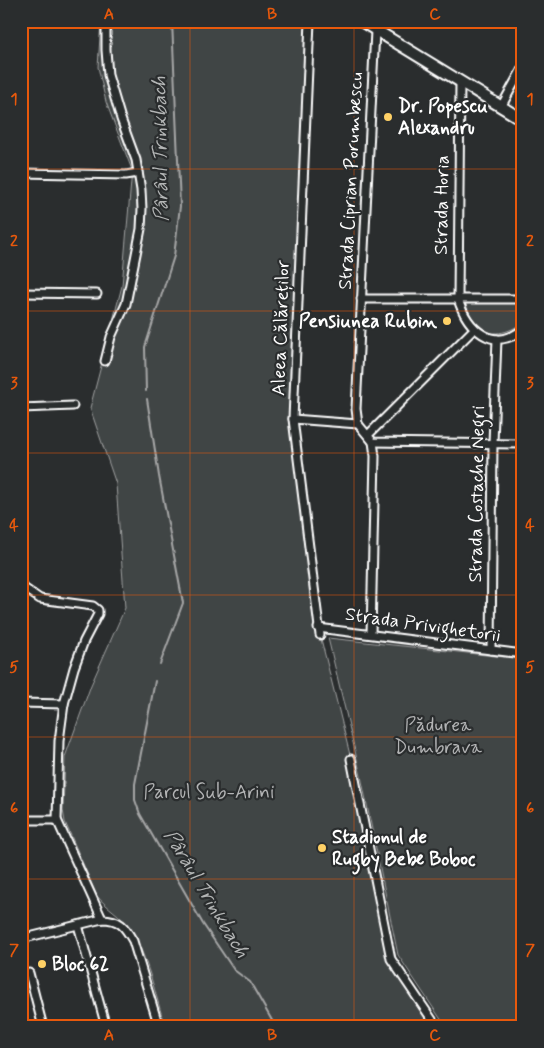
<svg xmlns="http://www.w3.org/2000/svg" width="544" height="1048" font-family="Mynerve,sans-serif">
<rect width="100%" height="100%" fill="#2a2d2e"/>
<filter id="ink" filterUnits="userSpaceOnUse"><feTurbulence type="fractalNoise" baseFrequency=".02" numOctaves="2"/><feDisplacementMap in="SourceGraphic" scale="10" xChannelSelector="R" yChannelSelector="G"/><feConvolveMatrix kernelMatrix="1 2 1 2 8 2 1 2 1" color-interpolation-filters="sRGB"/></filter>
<g filter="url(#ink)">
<!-- green -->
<g fill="#414445" stroke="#a0a2a2">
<path d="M101,21H309L293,419L320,635L351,759L389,953L437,1027H165C157,999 146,952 130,928C121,915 107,908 97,896L65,822L63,810L65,757L91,685L125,608L116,484L90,408L122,286L132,170L106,102L98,67Z"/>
<path d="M465,302H523V322C510,333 489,339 476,324C471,318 468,309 465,302Z"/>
<polygon points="328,638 523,659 523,1027 446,1027 398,955 361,776"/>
</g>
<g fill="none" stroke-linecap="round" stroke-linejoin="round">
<!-- stream -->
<g stroke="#a6a7a7" stroke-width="2">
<polyline points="146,391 145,347 174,256 180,206 172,21"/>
<polyline points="147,399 159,476 183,603 160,664"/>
<polyline points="155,681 135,784 135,800 140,814 203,924 234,970 250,982 274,1024"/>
</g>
<!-- street casing -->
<g stroke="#fff" stroke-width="11">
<g id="street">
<polyline points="310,21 293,419 320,635"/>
<path d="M460,82L458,299C467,328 493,354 523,329"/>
<polyline points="501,107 523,67"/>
<polyline points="21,173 126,175 138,173"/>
<polyline points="21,293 97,294"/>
<polyline points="361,299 523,299"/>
<polyline points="105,361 111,337 126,304 141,229 142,209 141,190 136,160 121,119 108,75 106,50 106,21"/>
<polyline points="21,408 73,406"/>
<polyline points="293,419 358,424 373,442 523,444"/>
<polyline points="358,424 356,409 375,31 373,28"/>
<polyline points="368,435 474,329"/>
<polyline points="21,586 40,599 93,606 98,610 98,614 84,641 74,668 64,704 59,741 57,820 102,919"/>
<polyline points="318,628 523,654"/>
<polyline points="371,634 375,456 373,442"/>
<polyline points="491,650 493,443 497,339"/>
<polyline points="21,703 64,704"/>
<polyline points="351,759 391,959 437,1027"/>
<polyline points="21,820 57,820"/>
<polyline points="78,925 106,1027"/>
<path d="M21,939L102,919C120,919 125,927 133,941L159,1027"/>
<polyline points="29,973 43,1027"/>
</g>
</g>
<!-- secondary casing -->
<g stroke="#fff" stroke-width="14">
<polyline id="secondary" points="361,21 523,120"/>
</g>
<!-- street -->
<use href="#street" stroke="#2a2d2e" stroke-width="7"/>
<!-- secondary -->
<use href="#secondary" stroke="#2a2d2e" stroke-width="10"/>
</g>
</g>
<!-- grid -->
<path fill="none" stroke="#e8590c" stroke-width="1" stroke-opacity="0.55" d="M190,21V1027M354,21V1027M21,169H523M21,311H523M21,453H523M21,595H523M21,737H523M21,879H523"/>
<!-- markers -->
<g fill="#ffd166" stroke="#2a2d2e" stroke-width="2">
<circle cx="388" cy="117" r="5"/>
<circle cx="447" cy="321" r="5"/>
<circle cx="322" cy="848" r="5"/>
<circle cx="42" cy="964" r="5"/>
</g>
<g text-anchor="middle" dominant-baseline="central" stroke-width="4.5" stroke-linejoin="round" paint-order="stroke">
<!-- poi labels -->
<g font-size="19" font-weight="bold" fill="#fff" stroke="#2a2d2e" text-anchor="start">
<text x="398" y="106">Dr. Popescu<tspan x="398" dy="22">Alexandru</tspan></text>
<text x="437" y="321" text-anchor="end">Pensiunea Rubin</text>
<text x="332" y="837">Stadionul de<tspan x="332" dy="22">Rugby Bebe Boboc</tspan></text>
<text x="52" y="964">Bloc 62</text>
</g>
<!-- street labels -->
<g font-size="19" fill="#fff" stroke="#2a2d2e">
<text transform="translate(351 181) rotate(-87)">Strada Ciprian Porumbescu</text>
<text transform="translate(442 205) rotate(-89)">Strada Horia</text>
<text transform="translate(281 328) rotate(-88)">Aleea Călăreților</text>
<text transform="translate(477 494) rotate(-89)">Strada Costache Negri</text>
<text transform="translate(423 625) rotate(8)">Strada Privighetorii</text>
</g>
<!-- park labels -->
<g font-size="19" fill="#b3b4b5" stroke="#2a2d2e">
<text x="438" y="725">Pădurea<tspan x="438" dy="22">Dumbrava</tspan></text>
<text x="209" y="792">Parcul Sub-Arini</text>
</g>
<!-- water labels -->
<g font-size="20" font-style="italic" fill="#b4b6b6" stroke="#2a2d2e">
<text transform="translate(161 149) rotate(-91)">Pârâul Trinkbach</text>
<text transform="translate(206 894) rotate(59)">Pârâul Trinkbach</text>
</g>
</g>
<!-- margin -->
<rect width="544" height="1048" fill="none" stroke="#2a2d2e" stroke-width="55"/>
<rect x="28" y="28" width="488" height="992" fill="none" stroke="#e8590c" stroke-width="2"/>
<g font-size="16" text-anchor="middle" font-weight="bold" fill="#e8590c">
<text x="109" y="19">A</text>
<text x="272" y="19">B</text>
<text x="435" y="19">C</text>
<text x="14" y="104">1</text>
<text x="530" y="104">1</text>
<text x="14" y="246">2</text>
<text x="530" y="246">2</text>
<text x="14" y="388">3</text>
<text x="530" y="388">3</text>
<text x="14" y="530">4</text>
<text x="530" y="530">4</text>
<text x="14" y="672">5</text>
<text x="530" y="672">5</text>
<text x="14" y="813">6</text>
<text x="530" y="813">6</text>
<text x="14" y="955">7</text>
<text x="530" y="955">7</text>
<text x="109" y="1040">A</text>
<text x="272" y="1040">B</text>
<text x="435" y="1040">C</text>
</g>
</svg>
